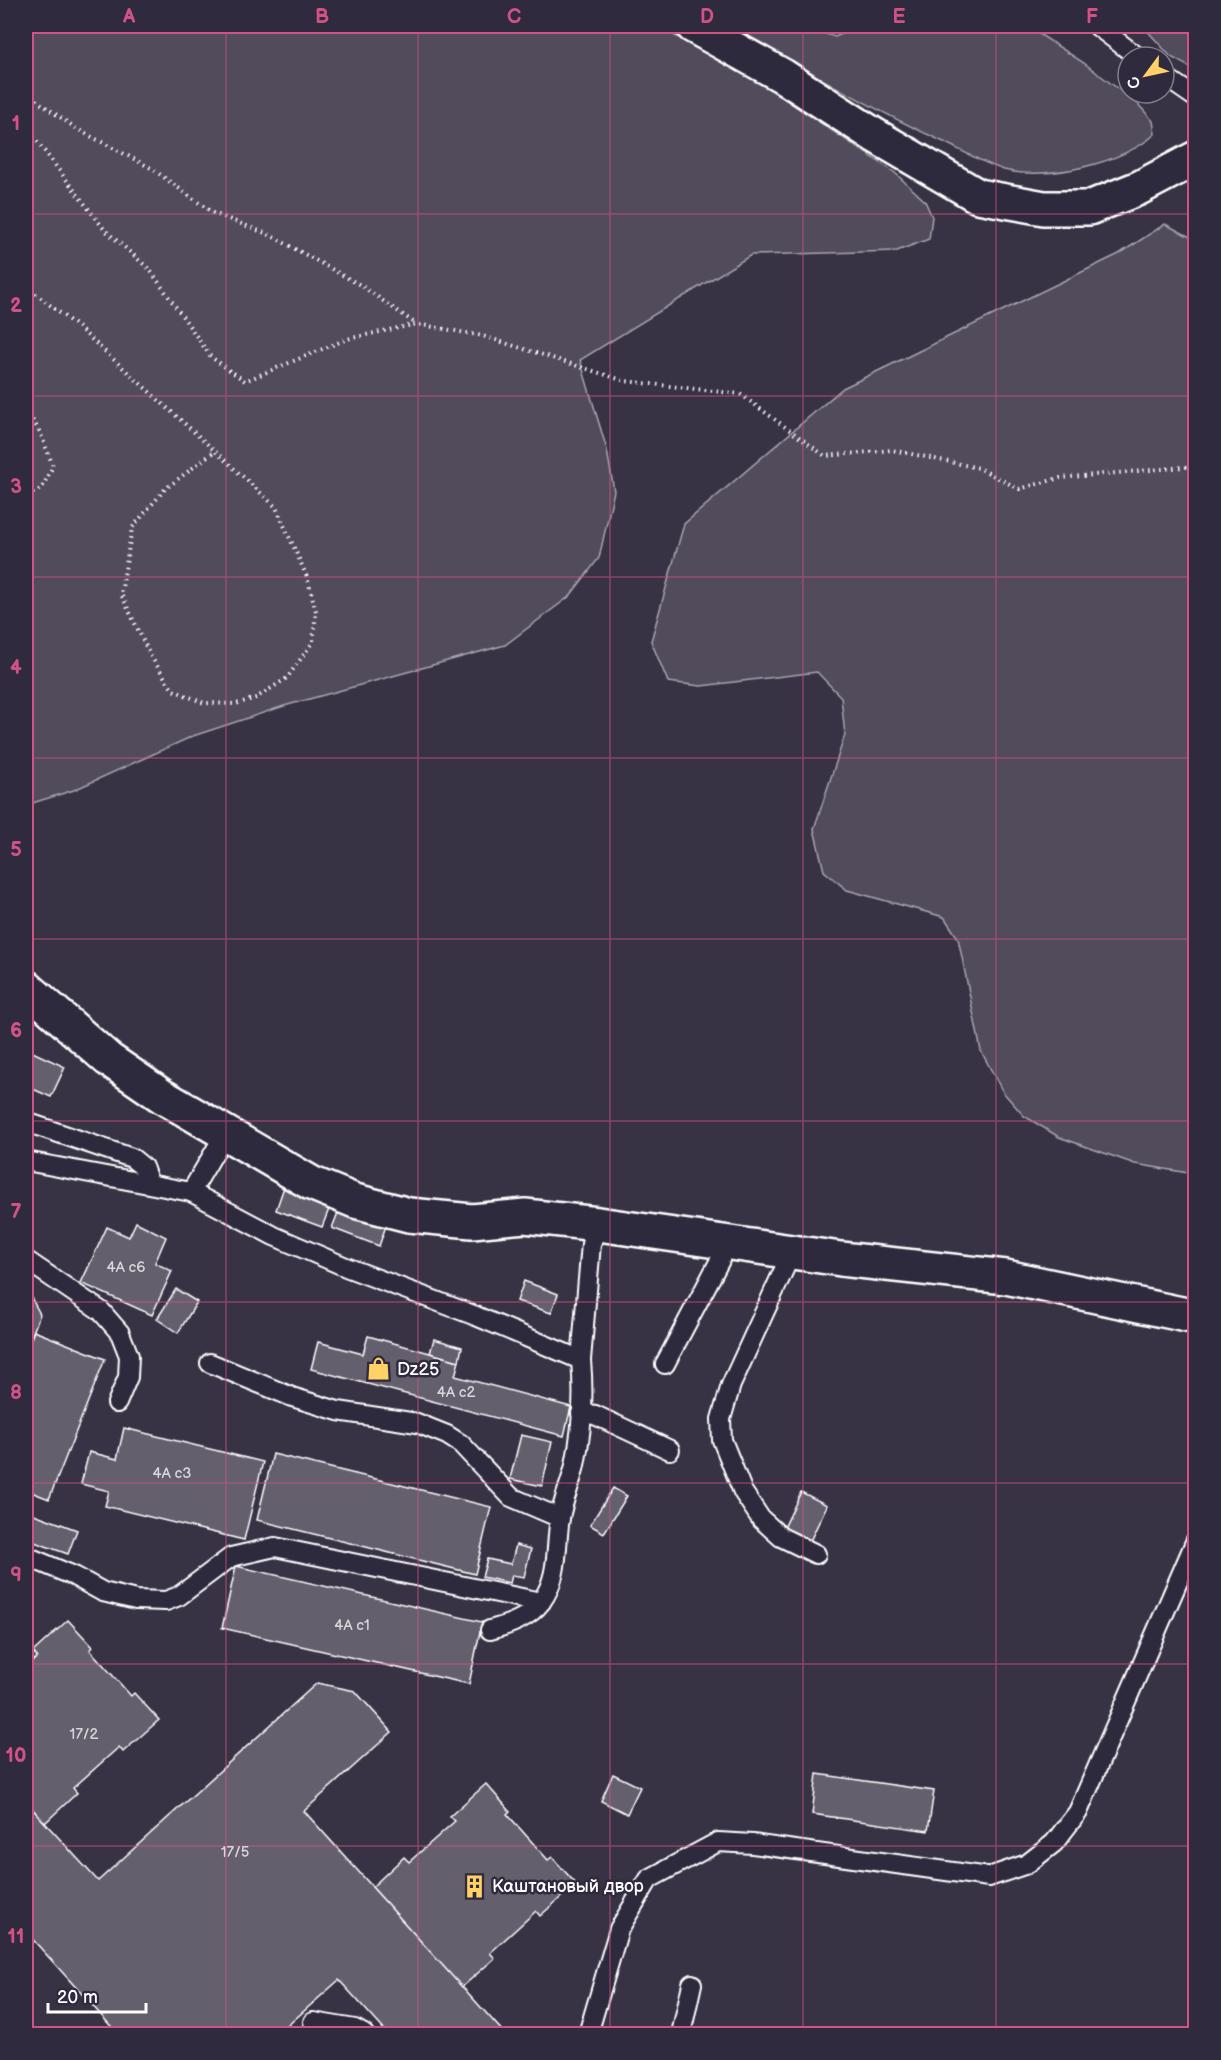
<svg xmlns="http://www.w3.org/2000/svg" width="1221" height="2060" font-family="'Balsamiq Sans',sans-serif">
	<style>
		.green { fill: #514c5c; stroke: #a8a6ae; stroke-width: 1.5 }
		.building { fill: #635f6d; stroke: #fff; stroke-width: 1.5 }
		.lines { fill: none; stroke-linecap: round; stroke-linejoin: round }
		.service-casing { stroke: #fff; stroke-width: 22 }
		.minor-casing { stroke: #fff; stroke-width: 38 }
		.path { stroke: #fff; stroke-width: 4; stroke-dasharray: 1.5 4.5; stroke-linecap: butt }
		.service { stroke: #2f2a3d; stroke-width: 18 }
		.minor { stroke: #2f2a3d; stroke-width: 33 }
		.grid { fill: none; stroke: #d15284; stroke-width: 1.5; stroke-opacity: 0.55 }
		.labels { text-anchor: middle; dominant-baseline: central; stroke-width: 5; stroke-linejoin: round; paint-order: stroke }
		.number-label { font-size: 15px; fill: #d8d7da }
		.poi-label { font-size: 18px; fill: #fff; stroke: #2f2a3d; text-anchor: start }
		.neatline { fill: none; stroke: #d15284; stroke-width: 2 }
		.grid-label { font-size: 20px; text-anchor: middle; font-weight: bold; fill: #d15284 }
	</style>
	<rect width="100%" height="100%" fill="#373345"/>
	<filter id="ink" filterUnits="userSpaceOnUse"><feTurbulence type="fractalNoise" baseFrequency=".0167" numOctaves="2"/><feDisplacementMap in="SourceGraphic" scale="12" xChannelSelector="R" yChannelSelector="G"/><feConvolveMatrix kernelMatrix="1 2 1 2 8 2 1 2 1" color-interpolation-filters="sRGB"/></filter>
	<g filter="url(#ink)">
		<g class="green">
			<polygon points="26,26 656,26 741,70 894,172 925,201 932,217 929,239 897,251 751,255 580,360 607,450 614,491 599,558 570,596 505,645 284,706 193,736 74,790 26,805"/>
			<path d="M730 26H801L835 37 861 26H1027L1084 63 1138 104 1153 121 1155 134C1124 163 1046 181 1004 170 985 164 964 152 946 143 871 109 801 67 730 26Z"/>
			<polygon points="1143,26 1195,26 1195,70 1171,57"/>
			<polygon points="1165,224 1196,240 1195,1174 1135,1164 1059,1137 1024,1116 1003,1092 981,1051 958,938 944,917 847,890 824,871 814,829 845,735 841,697 817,672 701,686 668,682 651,641 684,524 843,388 1119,254"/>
		</g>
		<g class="building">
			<polygon points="26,1049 65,1067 51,1097 26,1086"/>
			<polygon points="284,1187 331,1204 322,1227 276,1210"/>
			<polygon points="341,1205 387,1223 379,1246 332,1228"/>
			<polygon points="136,1222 166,1237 155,1263 172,1271 152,1315 81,1283 107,1227 129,1237"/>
			<polygon points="524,1281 558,1294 551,1313 517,1301"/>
			<polygon points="26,1288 40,1314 26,1351"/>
			<polygon points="176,1289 197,1302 178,1333 157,1319"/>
			<polygon points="34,1331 105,1359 49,1499 26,1490 28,1381 26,1351"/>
			<polygon points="368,1336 459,1361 455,1376 571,1407 564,1436 311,1369 318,1342 363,1354"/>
			<polygon points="434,1339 462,1347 459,1361 430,1353"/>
			<polygon points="124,1428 263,1462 244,1540 105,1506 109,1491 81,1484 89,1452 117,1459"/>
			<polygon points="521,1435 552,1442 542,1486 510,1479"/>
			<polygon points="273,1454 491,1507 475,1574 257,1520"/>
			<polygon points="613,1488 627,1496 604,1533 590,1525"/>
			<polygon points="801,1492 827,1505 810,1541 784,1528"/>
			<polygon points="26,1511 77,1530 68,1554 26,1539"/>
			<polygon points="516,1545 531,1549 524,1577 512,1575 510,1583 482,1577 487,1559 511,1564"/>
			<polygon points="236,1566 482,1622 469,1684 222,1628"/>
			<polygon points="68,1620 93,1647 90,1650 131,1696 134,1693 159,1720 123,1752 119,1747 73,1788 77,1793 45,1823 26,1802 26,1668 37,1657 33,1652"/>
			<polygon points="317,1683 355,1691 392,1732 304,1811 505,2034 388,2034 339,1980 278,2034 118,2034 26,1932 26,1802 98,1881"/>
			<polygon points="613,1774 640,1787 627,1814 601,1801"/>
			<polygon points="817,1774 934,1791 928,1831 812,1814"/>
			<polygon points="486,1784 510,1811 507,1814 548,1860 552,1857 576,1884 540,1916 536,1911 490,1953 495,1958 462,1987 372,1887 404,1857 409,1862 455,1821 450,1816"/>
		</g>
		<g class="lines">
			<defs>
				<g id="service">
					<polyline points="1097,26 1138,57"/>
					<polyline points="1164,76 1196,98"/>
					<polyline points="26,1122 132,1158 143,1167 149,1183"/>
					<path d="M26 1161 191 1192 274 1236 346 1267 476 1316 581 1360C584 1394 582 1432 575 1465 571 1483 563 1500 560 1518 555 1547 560 1576 541 1602 529 1618 509 1625 490 1630"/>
					<polyline points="191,1192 225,1134"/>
					<polyline points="792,1252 731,1385 721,1419 722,1440 743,1492 761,1519 781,1537 816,1554"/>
					<polyline points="26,1260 101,1311 120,1333 129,1356 128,1377 117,1403"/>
					<polyline points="581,1360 591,1244 598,1224"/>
					<polyline points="210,1363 292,1397 338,1411 417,1423 447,1435 461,1444 511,1497 560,1518"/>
					<polyline points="665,1364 720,1260 723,1243"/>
					<polyline points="581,1413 595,1415 670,1450"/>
					<polyline points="26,1556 74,1576 103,1592 136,1600 166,1601 179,1596 231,1557 275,1547 541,1602"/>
					<polyline points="313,2022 355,2029 364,2034"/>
					<polyline points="588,2034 619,1929 649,1879 718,1842 753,1844 989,1877 1027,1864 1054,1843 1078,1812 1196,1540"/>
					<polyline points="681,2034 692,1984"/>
				</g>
				<g id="minor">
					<polyline points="693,26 783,76 874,135 978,196 1044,208 1089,208 1139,188 1196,158"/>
					<polyline points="26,987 108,1059 162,1096 311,1183 355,1201 409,1215 472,1221 525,1216 598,1224 841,1259 1006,1277 1196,1317"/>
				</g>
			</defs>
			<use href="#service" class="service-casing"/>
			<use href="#minor" class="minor-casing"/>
			<g class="path">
				<polyline points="26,93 77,129 151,168 213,213 270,235 362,286 416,324"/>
				<polyline points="26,127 104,229 150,270 211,357 245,381 347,339 417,324 483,336 625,381 740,394 825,456 892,450 979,468 1019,489 1060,478 1196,466"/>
				<polyline points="26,286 80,329 215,451 276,507 307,577 316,611 313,642 287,678 256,698 236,704 204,703 173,690 150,655 121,594 132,528 165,489 215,451"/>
				<polyline points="26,410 40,432 53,466 42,488 26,497"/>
			</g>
			<use href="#service" class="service"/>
			<use href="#minor" class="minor"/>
		</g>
	</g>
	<path class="grid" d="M226 26V2034M418 26V2034M610 26V2034M803 26V2034M996 26V2034M26 214H1196M26 396H1196M26 577H1196M26 758H1196M26 939H1196M26 1121H1196M26 1302H1196M26 1483H1196M26 1664H1196M26 1846H1196"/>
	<defs>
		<symbol id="shop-bare" viewBox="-9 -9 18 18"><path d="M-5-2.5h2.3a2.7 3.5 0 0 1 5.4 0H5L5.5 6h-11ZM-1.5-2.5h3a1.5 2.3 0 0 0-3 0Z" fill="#ffd166" stroke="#2f2a3d" stroke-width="2.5" paint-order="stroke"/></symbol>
		<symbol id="building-bare" viewBox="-9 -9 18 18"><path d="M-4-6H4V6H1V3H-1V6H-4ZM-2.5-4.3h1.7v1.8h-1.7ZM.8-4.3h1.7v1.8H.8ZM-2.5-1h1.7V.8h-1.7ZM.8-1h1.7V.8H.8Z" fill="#ffd166" stroke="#2f2a3d" stroke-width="2.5" paint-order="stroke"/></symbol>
	</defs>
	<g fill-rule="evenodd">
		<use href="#shop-bare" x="362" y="1352" width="33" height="33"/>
		<use href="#building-bare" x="458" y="1870" width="33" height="33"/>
	</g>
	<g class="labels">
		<g class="number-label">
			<text x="126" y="1267">4А с6</text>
			<text x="456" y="1392">4А с2</text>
			<text x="172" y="1473">4А с3</text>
			<text x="352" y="1625">4А с1</text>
			<text x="84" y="1734">17/2</text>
			<text x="235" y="1852">17/5</text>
		</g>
		<g class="poi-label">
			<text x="397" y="1369">Dz25</text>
			<text x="492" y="1886">Каштановый двор</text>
		</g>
	</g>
	<rect width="1221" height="2060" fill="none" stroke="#2f2a3d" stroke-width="66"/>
	<g transform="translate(1146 75) rotate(237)"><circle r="28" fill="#2f2a3d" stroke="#827f8b" stroke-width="1.5"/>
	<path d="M0-4.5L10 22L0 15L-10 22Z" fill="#ffd166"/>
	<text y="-9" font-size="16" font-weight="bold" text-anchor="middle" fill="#ffffff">С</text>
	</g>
	<path d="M48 2003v9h98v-9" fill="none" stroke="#ffffff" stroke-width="3"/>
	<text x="57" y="2003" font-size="18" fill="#ffffff" stroke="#2f2a3d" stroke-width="4.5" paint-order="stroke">20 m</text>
	<rect x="33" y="33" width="1155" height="1994" class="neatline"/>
	<g class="grid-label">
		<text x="129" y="23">A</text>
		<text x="322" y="23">B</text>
		<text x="514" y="23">C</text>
		<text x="707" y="23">D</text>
		<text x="899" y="23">E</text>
		<text x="1092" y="23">F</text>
		<text x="16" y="130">1</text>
		<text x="16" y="312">2</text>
		<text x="16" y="493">3</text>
		<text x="16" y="674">4</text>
		<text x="16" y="856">5</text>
		<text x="16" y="1037">6</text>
		<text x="16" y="1218">7</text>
		<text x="16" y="1399">8</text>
		<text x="16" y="1581">9</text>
		<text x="16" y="1762">10</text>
		<text x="16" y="1943">11</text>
	</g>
</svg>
